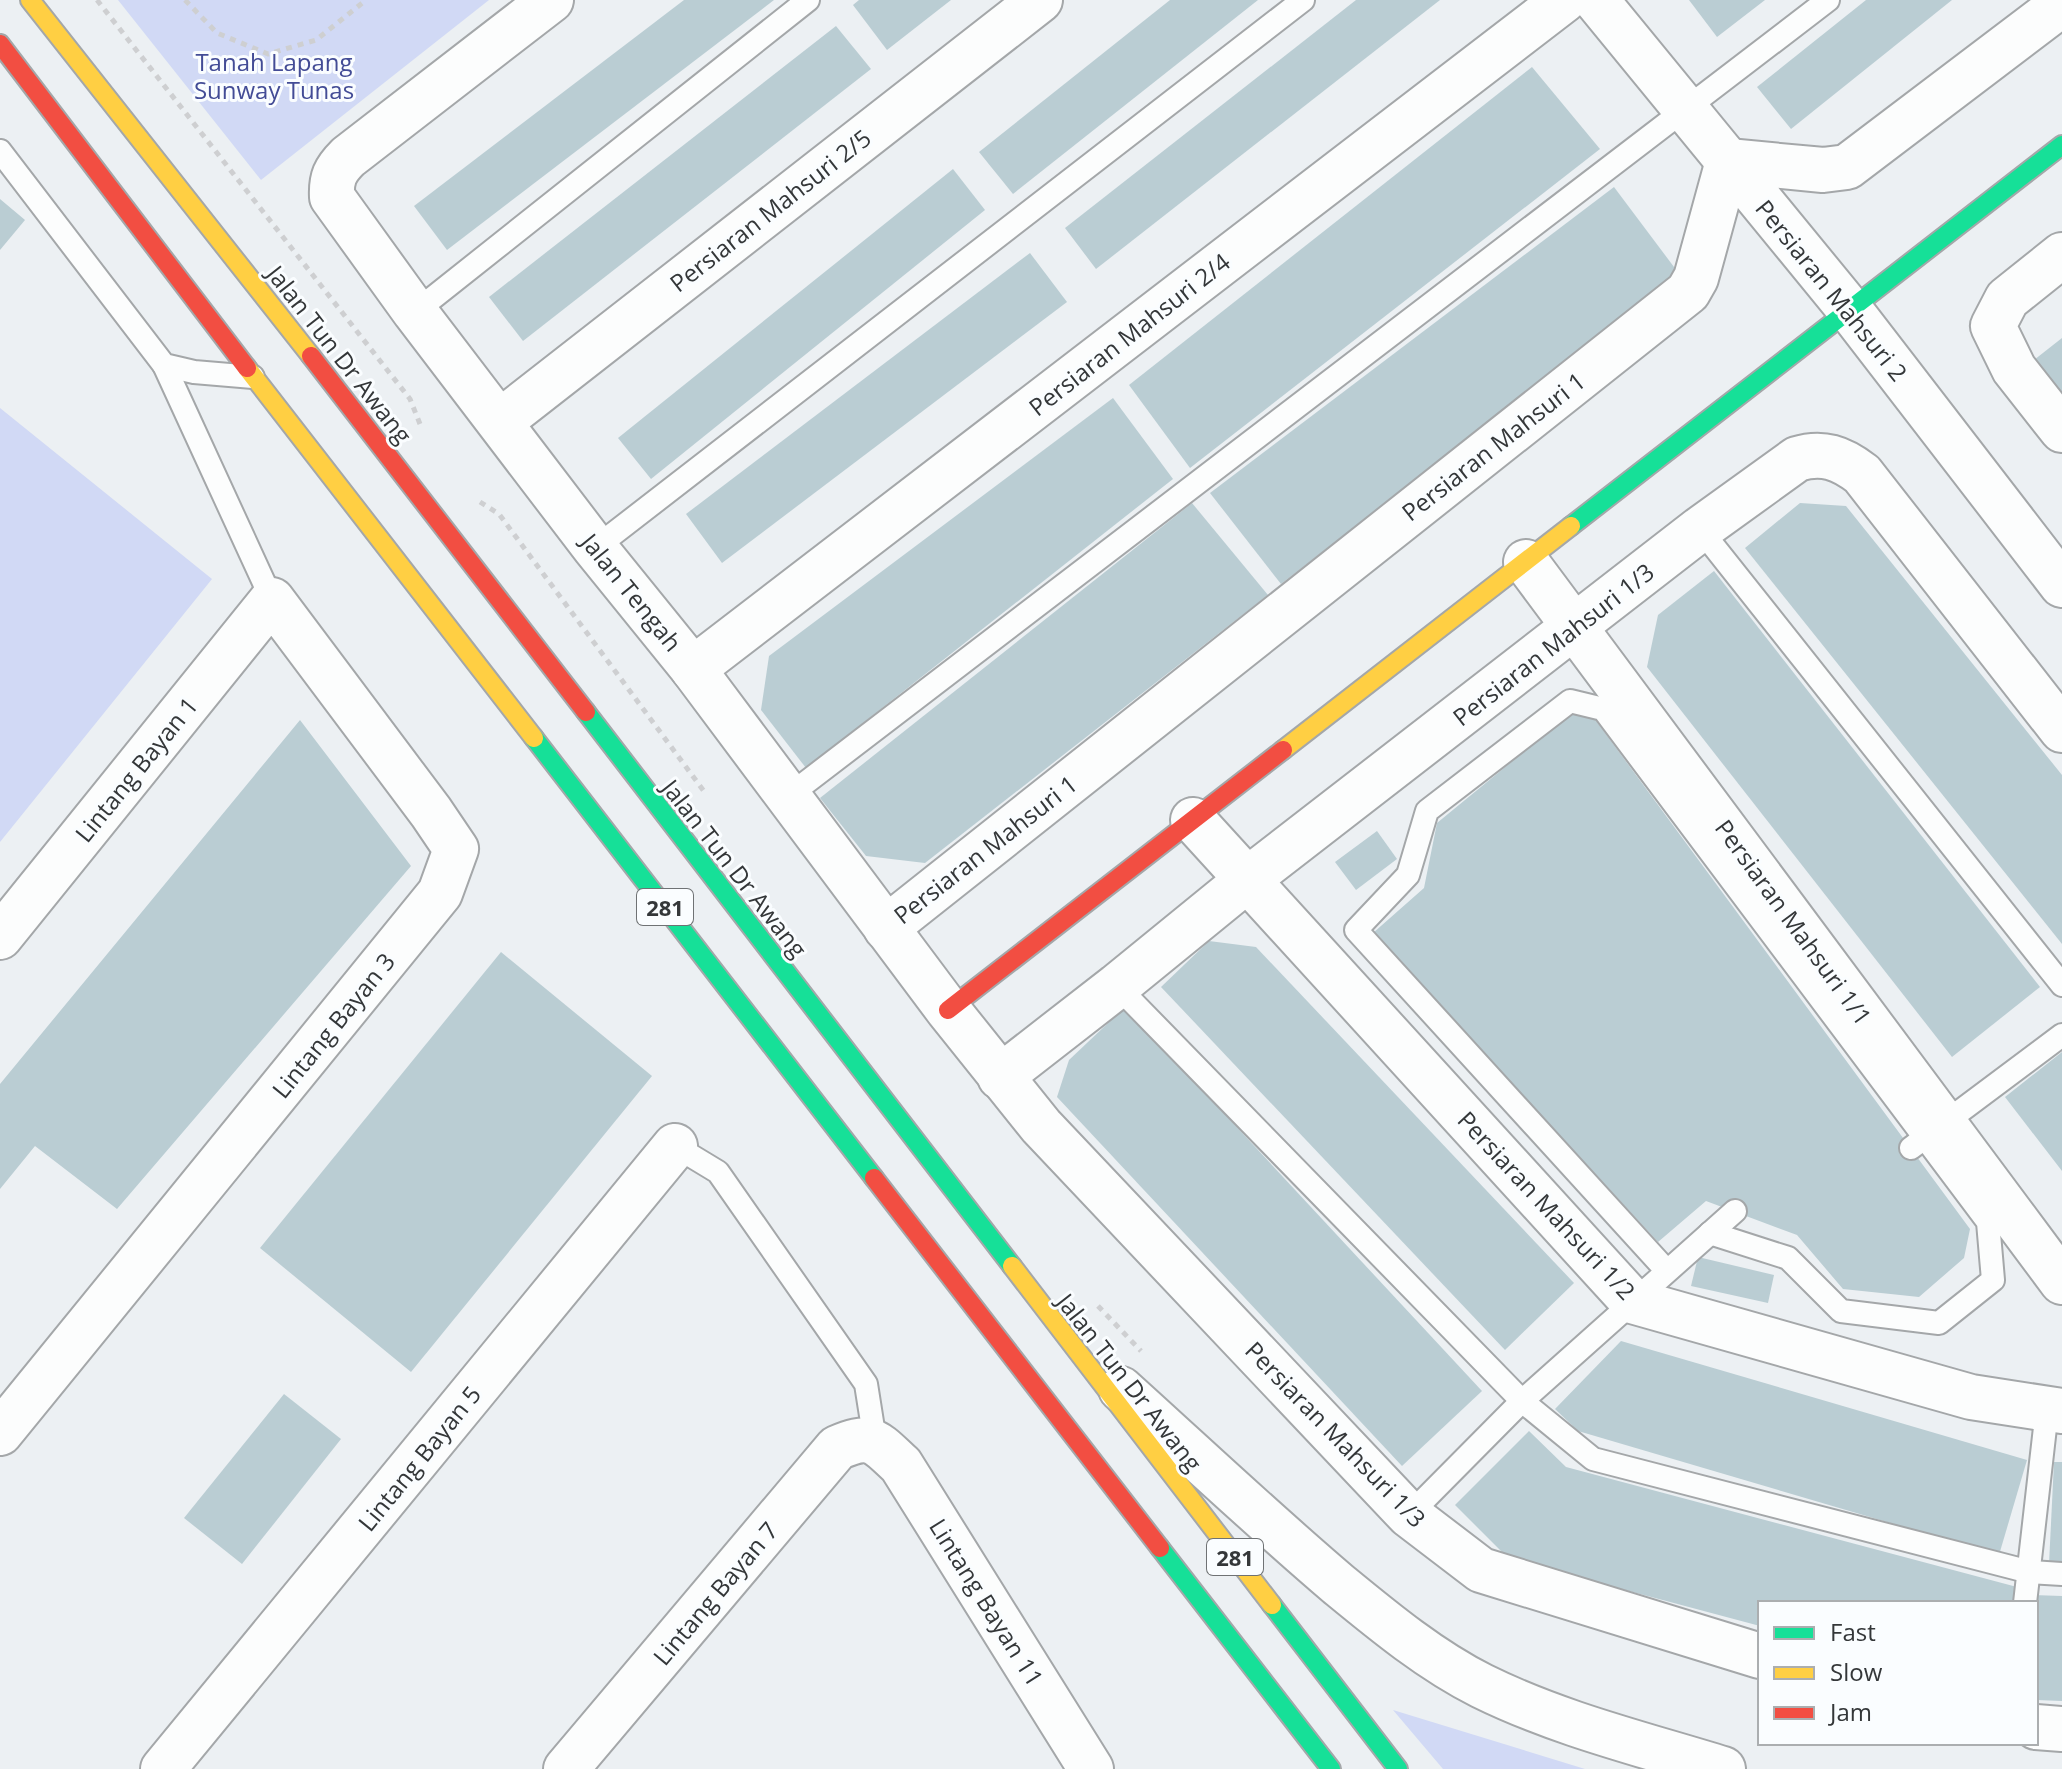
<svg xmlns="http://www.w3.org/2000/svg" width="2062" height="1769" font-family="'Open Sans',sans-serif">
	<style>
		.green { fill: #d1d9f5 }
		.building { fill: #bacdd3 }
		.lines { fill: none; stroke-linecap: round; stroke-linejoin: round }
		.lane-casing { stroke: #a4a7a9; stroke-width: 26 }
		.street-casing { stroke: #a4a7a9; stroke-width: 48 }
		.fast-casing { stroke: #a4a7a9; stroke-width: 22 }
		.slow-casing { stroke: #a4a7a9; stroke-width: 22 }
		.jam-casing { stroke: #a4a7a9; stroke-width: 22 }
		.path { stroke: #cecfd1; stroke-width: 5; stroke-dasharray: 6 6; stroke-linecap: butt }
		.lane { stroke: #fcfdfd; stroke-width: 22 }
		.street { stroke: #fcfdfd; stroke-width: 44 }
		.fast { stroke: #16e098; stroke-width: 18 }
		.slow { stroke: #ffcf43; stroke-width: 18 }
		.jam { stroke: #f24e42; stroke-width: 18 }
		.labels { text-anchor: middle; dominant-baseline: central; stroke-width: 6; stroke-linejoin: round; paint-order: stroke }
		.shield { fill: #fafdff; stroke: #6f7274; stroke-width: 2 }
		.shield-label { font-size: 22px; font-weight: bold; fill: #343739 }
		.park-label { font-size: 24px; fill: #434c96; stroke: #fafdff }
		.street-label { font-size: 24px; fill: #343739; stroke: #fafdff }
	</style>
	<rect width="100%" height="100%" fill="#ecf0f3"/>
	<g class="green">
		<polygon points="118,0 489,0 261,180"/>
		<polygon points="0,408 212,579 0,842"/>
		<polygon points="1393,1710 1585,1769 1443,1769"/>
	</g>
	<g class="building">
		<polygon points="684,0 774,0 447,250 414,206"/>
		<polygon points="859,0 951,0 887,50 853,5"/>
		<polygon points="1170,0 1258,0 1013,194 979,152"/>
		<polygon points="1356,0 1440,0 1096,269 1065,228"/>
		<polygon points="1689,0 1765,0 1717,37"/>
		<polygon points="1866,0 1952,0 1791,129 1757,87"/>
		<polygon points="836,26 871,69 523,341 489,297"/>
		<polygon points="1532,67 1600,149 1190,468 1129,385"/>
		<polygon points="953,169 985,210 651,479 618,438"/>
		<polygon points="1614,187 1680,275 1281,584 1210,493"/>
		<polygon points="0,199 25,220 0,250"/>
		<polygon points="1030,253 1067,302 722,563 686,514"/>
		<polygon points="2062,338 2062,397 2034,360"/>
		<polygon points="1113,398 1173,479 806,768 761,710 769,656"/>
		<polygon points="1192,503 1268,595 925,863 866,856 820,798"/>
		<polygon points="1800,503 1846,506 2062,775 2062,944 1745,548"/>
		<polygon points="1714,571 2040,987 1952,1057 1647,667 1658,615"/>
		<polygon points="1571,713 1594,718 1970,1229 1964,1258 1919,1297 1843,1289 1797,1235 1706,1201 1658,1242 1373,933 1424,888 1437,823"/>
		<polygon points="300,720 411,866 117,1209 35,1146 0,1189 0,1084"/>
		<polygon points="1377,831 1397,859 1356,890 1335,862"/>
		<polygon points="1209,941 1256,947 1574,1283 1505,1350 1161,987"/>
		<polygon points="501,952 652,1076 411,1372 260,1248"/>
		<polygon points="1125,1007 1482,1391 1402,1466 1057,1097 1069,1060"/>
		<polygon points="2062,1052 2062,1171 2005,1097"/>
		<polygon points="1698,1257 1774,1275 1768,1303 1691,1286"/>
		<polygon points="1621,1341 2027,1460 1999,1555 1578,1431 1555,1409"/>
		<polygon points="284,1394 341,1439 242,1564 184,1518"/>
		<polygon points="1529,1431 1566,1467 2017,1587 2012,1603 1760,1603 1760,1626 1509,1559 1455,1505"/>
		<polygon points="2054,1462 2062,1462 2062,1565 2049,1564"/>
		<polygon points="2033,1595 2062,1596 2062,1701 2036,1700 2036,1603"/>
	</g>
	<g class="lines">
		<defs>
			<g id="lane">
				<polyline points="0,151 164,365 194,372 253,377"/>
				<polyline points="415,312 808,0"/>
				<polyline points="164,365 272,600"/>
				<polyline points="1700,529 2062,985"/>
				<polyline points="595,548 1303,0"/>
				<polyline points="787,797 1828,0"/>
				<polyline points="1117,986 1522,1401 1593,1459 2030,1572 2062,1574"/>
				<polyline points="675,1146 718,1172 866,1384 875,1441"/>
				<polyline points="1911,1148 2062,1035"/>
				<polyline points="1666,1270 1356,930 1408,875 1427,811 1570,701 1603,709 1988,1222 1993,1280 1939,1323 1841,1311 1788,1258 1710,1233"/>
				<polyline points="1409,1515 1522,1401 1735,1211"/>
				<polyline points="2025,1603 2047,1410"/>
			</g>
			<g id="street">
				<path d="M551 0 348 157C335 170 331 178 332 197L415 312 595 548 693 669 948 1010 1041 1126 1409 1515 1481 1570 1760 1656"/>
				<polyline points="1596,0 1850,310 2062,585"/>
				<polyline points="1728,161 1823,170 1847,167 2062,4"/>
				<polyline points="2062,255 2007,299 1993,326 2014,369 2062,430"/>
				<polyline points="501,421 1040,0"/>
				<polyline points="1526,562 2062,1282"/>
				<polyline points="693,669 1564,0"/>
				<polyline points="1193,820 1632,1301 1971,1397 2062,1411"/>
				<polyline points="886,928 1688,292 1696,278 1728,161"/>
				<polyline points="0,937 272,600 431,812 456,849 440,893 0,1433"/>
				<path d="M1000 1077 1117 986 1247 880 1700 529 1797 459C1823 451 1841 458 1862 474L2062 730"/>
				<path d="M1121 1389C1193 1454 1264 1521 1338 1584 1383 1621 1430 1660 1482 1686 1559 1724 1642 1744 1723 1769"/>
				<polyline points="2036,1727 2062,1729"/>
				<polyline points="163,1769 675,1146"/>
				<path d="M566 1769 837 1448C872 1433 875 1441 901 1465L1091 1769"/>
			</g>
			<g id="fast">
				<polyline points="1571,526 2062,145"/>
				<polyline points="586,712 1012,1266"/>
				<polyline points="534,738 874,1178"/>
				<polyline points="1160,1548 1331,1769"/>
				<polyline points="1272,1605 1398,1769"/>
			</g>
			<g id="slow">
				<polyline points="30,0 311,356"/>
				<polyline points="247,368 534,738"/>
				<polyline points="1283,750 1571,526"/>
				<polyline points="1012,1266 1272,1605"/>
			</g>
			<g id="jam">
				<polyline points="0,44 247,368"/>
				<polyline points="311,356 586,712"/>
				<polyline points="948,1010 1283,750"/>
				<polyline points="874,1178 1160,1548"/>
			</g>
		</defs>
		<use href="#lane" class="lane-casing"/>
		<use href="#street" class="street-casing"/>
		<use href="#fast" class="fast-casing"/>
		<use href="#slow" class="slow-casing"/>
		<use href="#jam" class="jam-casing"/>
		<g class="path">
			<polyline points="97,0 410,399 420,424"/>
			<polyline points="185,0 217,33 268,54 316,40 366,0"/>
			<polyline points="480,502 499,514 706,794"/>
			<polyline points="1098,1306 1141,1351"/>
		</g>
		<use href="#lane" class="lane"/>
		<use href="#street" class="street"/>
		<use href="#fast" class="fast"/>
		<use href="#slow" class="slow"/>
		<use href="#jam" class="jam"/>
	</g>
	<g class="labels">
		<g class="shield">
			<rect x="637" y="889" width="56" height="36" rx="6"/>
			<rect x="1207" y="1539" width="56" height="36" rx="6"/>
		</g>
		<g class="shield-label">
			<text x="665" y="907">281</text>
			<text x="1235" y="1557">281</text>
		</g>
		<g class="park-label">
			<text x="274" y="61">Tanah Lapang<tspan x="274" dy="28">Sunway Tunas</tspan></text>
		</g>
		<g class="street-label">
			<text transform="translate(770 210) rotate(-38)">Persiaran Mahsuri 2/5</text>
			<text transform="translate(1832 290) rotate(51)">Persiaran Mahsuri 2</text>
			<text transform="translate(1129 334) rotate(-38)">Persiaran Mahsuri 2/4</text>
			<text transform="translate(340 354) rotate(52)">Jalan Tun Dr Awang</text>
			<text transform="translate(1493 446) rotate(-38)">Persiaran Mahsuri 1</text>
			<text transform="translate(632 592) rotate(51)">Jalan Tengah</text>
			<text transform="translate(1553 644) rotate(-38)">Persiaran Mahsuri 1/3</text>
			<text transform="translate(136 769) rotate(-51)">Lintang Bayan 1</text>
			<text transform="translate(985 849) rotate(-38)">Persiaran Mahsuri 1</text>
			<text transform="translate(735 868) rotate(52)">Jalan Tun Dr Awang</text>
			<text transform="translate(1794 922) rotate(54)">Persiaran Mahsuri 1/1</text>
			<text transform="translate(333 1025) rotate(-51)">Lintang Bayan 3</text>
			<text transform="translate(1547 1205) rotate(47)">Persiaran Mahsuri 1/2</text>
			<text transform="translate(1130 1382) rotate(52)">Jalan Tun Dr Awang</text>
			<text transform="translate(1336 1434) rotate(46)">Persiaran Mahsuri 1/3</text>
			<text transform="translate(419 1458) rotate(-51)">Lintang Bayan 5</text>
			<text transform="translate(715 1593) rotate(-50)">Lintang Bayan 7</text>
			<text transform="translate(987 1602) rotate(58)">Lintang Bayan 11</text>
		</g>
	</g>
	<rect x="1758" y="1601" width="280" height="144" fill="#fafdff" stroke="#abaeb0" stroke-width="2"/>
	<rect x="1774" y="1627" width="40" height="12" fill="#16e098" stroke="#abaeb0" stroke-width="2"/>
	<text x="1830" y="1641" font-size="24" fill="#343739">Fast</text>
	<rect x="1774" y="1667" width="40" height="12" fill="#ffcf43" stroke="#abaeb0" stroke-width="2"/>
	<text x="1830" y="1681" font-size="24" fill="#343739">Slow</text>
	<rect x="1774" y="1707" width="40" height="12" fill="#f24e42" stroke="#abaeb0" stroke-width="2"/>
	<text x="1830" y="1721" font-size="24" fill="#343739">Jam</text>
</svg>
